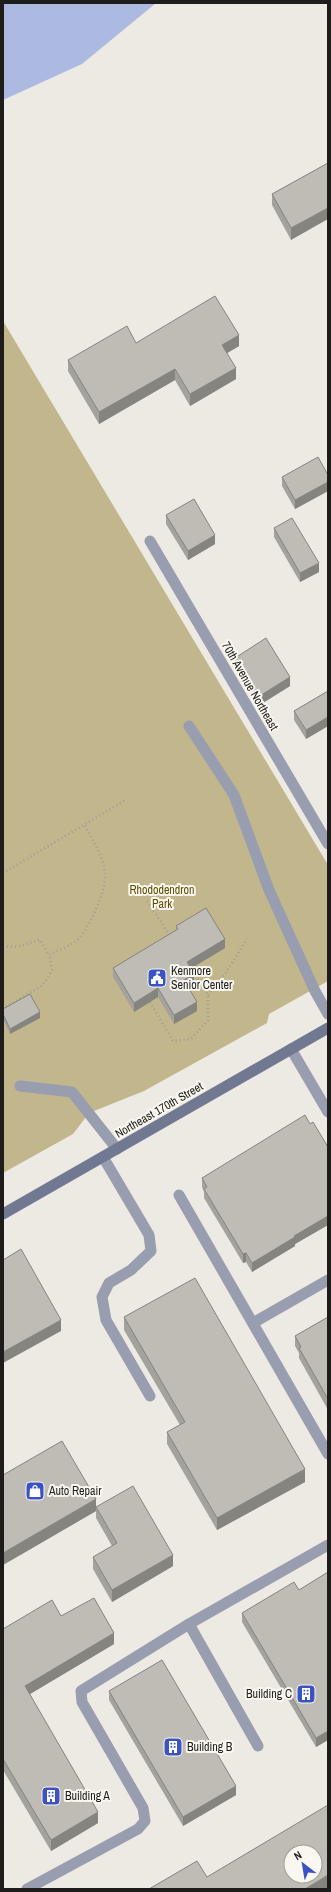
<svg xmlns="http://www.w3.org/2000/svg" width="331" height="1892" font-family="'Archivo Narrow',sans-serif">
	<style>
		.green { fill: #c2b68d }
		.water { fill: #acbae1 }
		.lines { fill: none; stroke-linecap: round; stroke-linejoin: round }
		.path { stroke: #9f9e98; stroke-width: 2.5; stroke-dasharray: 1 3; stroke-linecap: butt }
		.service { stroke: #989eaf; stroke-width: 11 }
		.minor { stroke: #989eaf; stroke-width: 11 }
		.secondary { stroke: #717992; stroke-width: 11 }
		.wall { fill: #a3a29c }
		.shaded-wall { fill: #85847f }
		.building { fill: #bebcb5; stroke: #85847f; fill-rule: evenodd }
		.labels { text-anchor: middle; dominant-baseline: central; stroke-width: 4; stroke-linejoin: round; paint-order: stroke }
		.street-label { font-size: 12px; fill: #1e1d1b; stroke: #f9f7ef }
		.park-label { font-size: 12px; fill: #5f4e00; stroke: #f9f7ef }
		.poi-label { font-size: 12px; fill: #1e1d1b; stroke: #f9f7ef; text-anchor: start }
	</style>
	<rect width="100%" height="100%" fill="#eceae2"/>
	<polygon class="green" points="3,321 328,865 328,981 269,1014 267,1023 144,1091 89,1113 73,1134 3,1173"/>
	<polygon class="water" points="3,3 156,3 82,64 3,100"/>
	<g class="lines">
		<g class="path">
			<polyline points="3,873 124,801"/>
			<polyline points="147,901 171,937"/>
			<polyline points="3,946 16,947 40,940 49,955"/>
			<polyline points="208,995 227,971 247,939"/>
			<polyline points="150,1002 173,1041 191,1039 208,1020 208,995 190,967"/>
			<path d="M3 1009 43 985 52 970 49 955C58 950 72 946 79 938 90 926 107 890 105 873 104 857 92 839 84 824"/>
		</g>
		<g class="service">
			<polyline points="189,726 234,795 269,890 315,991 328,1014"/>
			<polyline points="20,1086 72,1092 117,1149"/>
			<polyline points="103,1157 149,1235 151,1251 131,1270 109,1283 102,1297 106,1320 150,1396"/>
			<polyline points="27,1889 138,1829 145,1821 143,1808 82,1702 81,1691 189,1624 328,1545"/>
		</g>
		<g class="minor">
			<polyline points="150,541 328,844"/>
			<polyline points="291,1049 328,1112"/>
			<polyline points="179,1195 328,1454"/>
			<polyline points="253,1323 328,1280"/>
			<polyline points="189,1624 258,1746"/>
		</g>
		<polyline class="secondary" points="3,1214 328,1028"/>
	</g>
	<g class="wall">
		<polygon points="328,163 291,240 272,205 272,194"/>
		<polygon points="136,343 239,346 227,353 236,379 190,406 175,380 99,424 68,371 68,360"/>
		<polygon points="328,475 328,491 295,509 282,486 282,477"/>
		<polygon points="166,515 215,544 188,560 166,524"/>
		<polygon points="274,528 319,572 300,582 274,537"/>
		<polygon points="235,658 290,686 258,706 235,667"/>
		<polygon points="328,691 328,726 306,739 294,720 294,711"/>
		<polygon points="176,926 225,948 191,968 194,983 188,987 197,1011 174,1024 158,997 134,1012 113,977 113,968 176,930"/>
		<polygon points="3,1009 40,1018 10,1034 3,1019"/>
		<polygon points="310,1124 328,1147 328,1225 295,1244 295,1246 252,1272 246,1262 243,1263 204,1198 204,1192 202,1187 202,1178"/>
		<polygon points="124,1317 305,1482 217,1530 167,1444 167,1432 180,1425 124,1330"/>
		<polygon points="328,1317 328,1410 299,1358 299,1353 295,1346 295,1336"/>
		<polygon points="96,1507 173,1566 112,1602 93,1569 93,1557 112,1546 96,1518 96,1511 3,1565"/>
		<polygon points="328,1572 328,1740 316,1747 242,1622 242,1613 299,1590"/>
		<polygon points="61,1616 114,1644 30,1694 98,1823 51,1851 3,1770 3,1629"/>
		<polygon points="109,1691 236,1795 183,1826 109,1700"/>
	</g>
	<g class="shaded-wall">
		<polygon points="328,208 328,219 291,240 291,228"/>
		<polygon points="239,335 239,346 222,356 222,345"/>
		<polygon points="236,368 236,379 190,406 190,394"/>
		<polygon points="175,369 175,380 99,424 99,412"/>
		<polygon points="328,482 328,491 295,509 295,500"/>
		<polygon points="215,535 215,544 188,560 188,551"/>
		<polygon points="319,563 319,572 300,582 300,573"/>
		<polygon points="290,677 290,686 258,706 258,697"/>
		<polygon points="328,717 328,726 306,739 306,730"/>
		<polygon points="225,939 225,948 187,971 187,962"/>
		<polygon points="194,974 194,983 184,989 184,980"/>
		<polygon points="158,988 158,997 134,1012 134,1003"/>
		<polygon points="197,1002 197,1011 174,1024 174,1015"/>
		<polygon points="40,1012 40,1018 10,1034 10,1029"/>
		<polygon points="328,1216 328,1225 295,1244 295,1246 252,1272 252,1263 294,1236"/>
		<polygon points="246,1253 246,1262 243,1263 243,1254"/>
		<polygon points="61,1320 61,1331 3,1363 3,1352"/>
		<polygon points="305,1469 305,1482 217,1530 217,1518"/>
		<polygon points="96,1499 96,1511 3,1565 3,1553"/>
		<polygon points="173,1555 173,1566 112,1602 112,1590"/>
		<polygon points="114,1633 114,1644 25,1697 25,1686"/>
		<polygon points="328,1731 328,1740 316,1747 316,1738"/>
		<polygon points="236,1786 236,1795 183,1826 183,1817"/>
		<polygon points="98,1812 98,1823 51,1851 51,1840"/>
		<polygon points="328,1875 328,1887 325,1889 305,1889"/>
	</g>
	<g class="building">
		<polygon points="328,163 328,208 291,228 272,194"/>
		<polygon points="215,296 239,335 222,345 236,368 190,394 175,369 99,412 68,360 127,326 136,343"/>
		<polygon points="318,457 328,475 328,482 295,500 282,477"/>
		<polygon points="194,499 215,535 188,551 166,515"/>
		<polygon points="292,518 319,563 300,573 274,528"/>
		<polygon points="266,638 290,677 258,697 235,658"/>
		<polygon points="328,691 328,717 306,730 294,711"/>
		<polygon points="206,908 225,939 187,962 194,974 184,980 197,1002 174,1015 158,988 134,1003 113,968 178,929 176,926"/>
		<polygon points="30,994 40,1012 10,1029 3,1014 3,1009"/>
		<polygon points="305,1115 310,1124 313,1122 328,1147 328,1216 294,1236 295,1237 252,1263 246,1253 243,1254 204,1189 207,1187 202,1178"/>
		<polygon points="21,1249 61,1320 3,1352 3,1260"/>
		<polygon points="195,1278 305,1469 217,1518 167,1432 185,1422 124,1317"/>
		<polygon points="328,1317 328,1399 299,1348 301,1347 295,1336"/>
		<polygon points="62,1441 96,1499 3,1553 3,1475"/>
		<polygon points="133,1486 173,1555 112,1590 93,1557 117,1543 96,1507"/>
		<polygon points="328,1572 328,1731 316,1738 242,1613 294,1582 299,1590"/>
		<polygon points="94,1598 114,1633 25,1686 98,1812 51,1840 3,1759 3,1629 52,1600 61,1616"/>
		<polygon points="162,1660 236,1786 183,1817 109,1691"/>
		<path d="M328 1805V1875L305 1889H149L197 1861 207 1877ZM291 1852H315V1876H291Z"/>
	</g>
	<defs>
		<symbol id="civic-square" viewBox="-11 -11 22 22"><rect x="-9" y="-9" width="18" height="18" rx="4" fill="#3b52c4" stroke="#f9f7ef"/><path d="M-.6-6.5H3V-4.5H.6V-3L4-1V1h2V6H-6V1h2V-1L-.6-3ZM-1.2 2.5V6h2.4V2.5Z" fill="#fff"/></symbol>
		<symbol id="shop-square" viewBox="-11 -11 22 22"><rect x="-9" y="-9" width="18" height="18" rx="4" fill="#3b52c4" stroke="#f9f7ef"/><path d="M-5-2.5h2.3a2.7 3.5 0 0 1 5.4 0H5L5.5 6h-11ZM-1.5-2.5h3a1.5 2.3 0 0 0-3 0Z" fill="#fff"/></symbol>
		<symbol id="building-square" viewBox="-11 -11 22 22"><rect x="-9" y="-9" width="18" height="18" rx="4" fill="#3b52c4" stroke="#f9f7ef"/><path d="M-4-6H4V6H1V3H-1V6H-4ZM-2.5-4.3h1.7v1.8h-1.7ZM.8-4.3h1.7v1.8H.8ZM-2.5-1h1.7V.8h-1.7ZM.8-1h1.7V.8H.8Z" fill="#fff"/></symbol>
	</defs>
	<g fill-rule="evenodd">
		<use href="#civic-square" x="146" y="967" width="22" height="22"/>
		<use href="#shop-square" x="24" y="1480" width="22" height="22"/>
		<use href="#building-square" x="295" y="1683" width="22" height="22"/>
		<use href="#building-square" x="162" y="1736" width="22" height="22"/>
		<use href="#building-square" x="40" y="1785" width="22" height="22"/>
	</g>
	<g class="labels">
		<g class="street-label">
			<text transform="translate(250 686) rotate(60)">70th Avenue Northeast</text>
			<text transform="translate(159 1110) rotate(-30)">Northeast 170th Street</text>
		</g>
		<g class="park-label">
			<text x="162" y="890">Rhododendron<tspan x="162" dy="14">Park</tspan></text>
		</g>
		<g class="poi-label">
			<text x="171" y="971">Kenmore<tspan x="171" dy="14">Senior Center</tspan></text>
			<text x="49" y="1491">Auto Repair</text>
			<text x="292" y="1694" text-anchor="end">Building C</text>
			<text x="187" y="1747">Building B</text>
			<text x="65" y="1796">Building A</text>
		</g>
	</g>
	<rect width="331" height="1892" fill="none" stroke="#1e1d1b" stroke-width="8"/>
	<g transform="translate(303 1864) rotate(329)"><circle r="19" fill="#f9f7ef" stroke="#a1a09a"/>
	<path d="M0-3L7 15L0 10L-7 15Z" fill="#3b52c4"/>
	<text y="-6" font-size="11" font-weight="bold" text-anchor="middle" fill="#1e1d1b">N</text>
	</g>
</svg>
